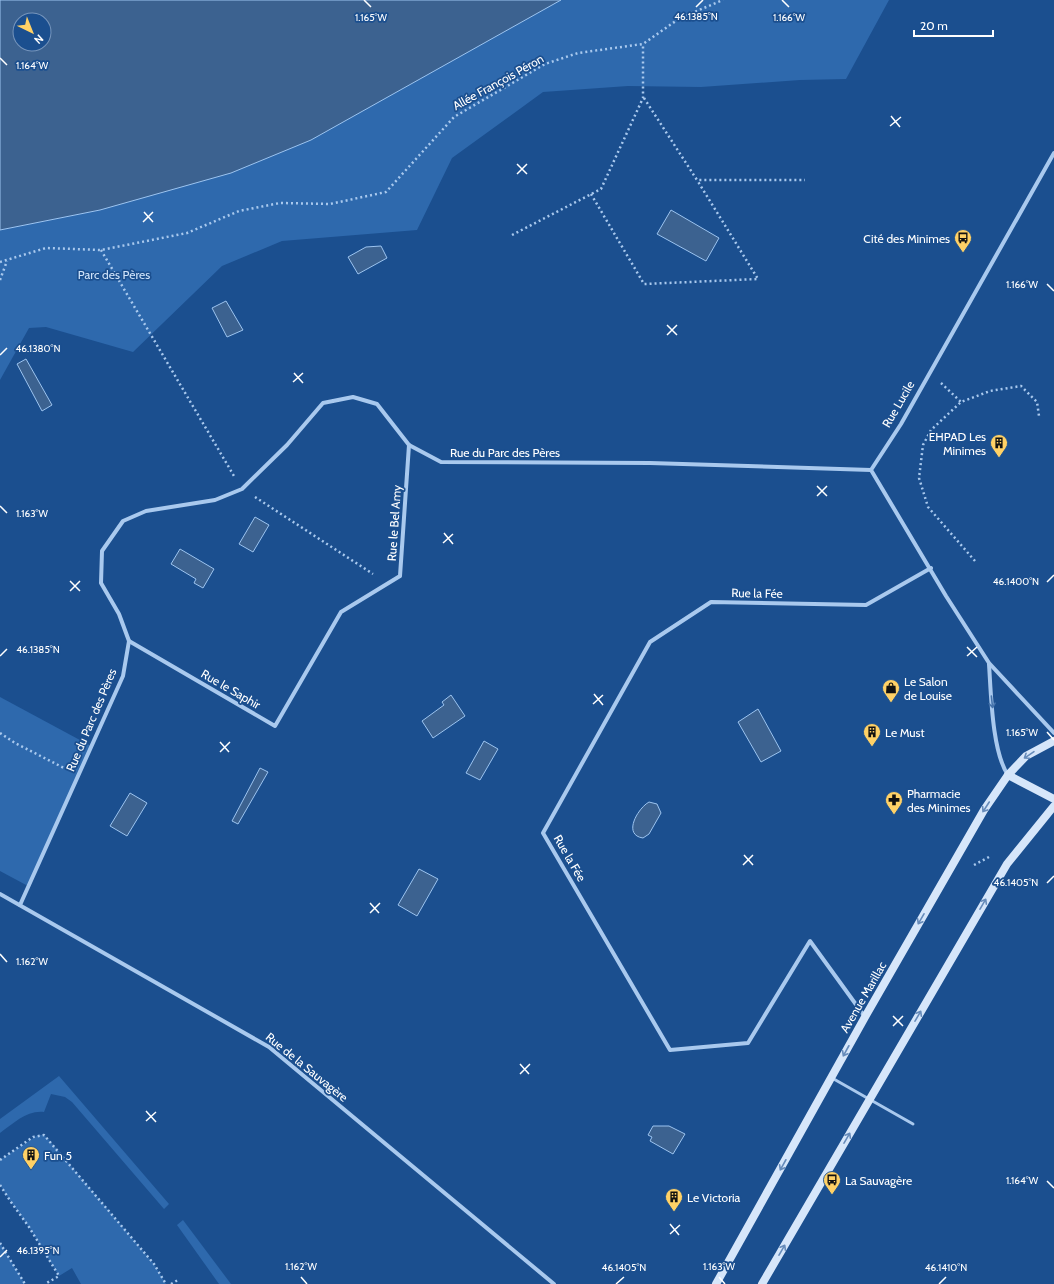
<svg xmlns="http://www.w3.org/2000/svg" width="1054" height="1284" font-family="Cabin,sans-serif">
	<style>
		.green { fill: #2e69ad; fill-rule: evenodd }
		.water { fill: #3c6290; stroke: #9cc4f0; fill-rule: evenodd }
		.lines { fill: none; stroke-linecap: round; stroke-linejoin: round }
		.path { stroke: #a9c9ee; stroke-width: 2.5; stroke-dasharray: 2 3; stroke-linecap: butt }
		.lane { stroke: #a9c9ee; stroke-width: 3 }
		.street { stroke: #a9c9ee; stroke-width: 4 }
		.secondary { stroke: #d6e6fa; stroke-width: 8 }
		.oneway { stroke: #4674ac }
		.oneway2 { stroke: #668bba }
		.ticks { fill: none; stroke: #fff; stroke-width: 1.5 }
		.labels { text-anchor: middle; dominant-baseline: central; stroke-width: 3.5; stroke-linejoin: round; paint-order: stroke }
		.street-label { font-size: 12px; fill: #fff; stroke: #1b4f8f }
		.poi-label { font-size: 12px; fill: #fff; stroke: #1b4f8f; text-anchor: start }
		.park-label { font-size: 12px; fill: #cfe3fa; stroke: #1b4f8f }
		.ticks-label { font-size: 10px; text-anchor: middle; fill: #fff; stroke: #1b4f8f; stroke-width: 3.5; stroke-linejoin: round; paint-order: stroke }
	</style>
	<rect width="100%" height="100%" fill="#1b4f8f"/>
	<g class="green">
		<path d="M0 0H889L846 79 800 80 701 87 628 86 543 92 452 158 417 230 282 241 222 266 133 352 46 327 29 328 0 380ZM20 20H44V44H20Z"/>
		<polygon points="0,697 91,746 28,886 0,871"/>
		<path d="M59 1076 169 1204 164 1209 72 1102 65 1097 51 1094 44 1112C27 1110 14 1123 0 1133V1119Z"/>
		<polygon points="38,1135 44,1135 49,1140 154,1264 166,1284 81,1284 72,1268 59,1276 29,1227 11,1202 0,1185 0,1160"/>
		<polygon points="183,1220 231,1284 219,1284 177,1225"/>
		<polygon points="0,1243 25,1284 0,1284"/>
	</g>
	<g class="water">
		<path d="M0 0H561L311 140 231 173 100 210 0 230ZM20 20H44V44H20Z"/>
		<polygon points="671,210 719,238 706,261 657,234"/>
		<polygon points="381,246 387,258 358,274 348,257 366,247"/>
		<polygon points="226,301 243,330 227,337 212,308"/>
		<polygon points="26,359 52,405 42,411 17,364"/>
		<polygon points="255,517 269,525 253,552 239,544"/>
		<polygon points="180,549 214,569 203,588 194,583 196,579 171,564"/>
		<polygon points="451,695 465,716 433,738 422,721 444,705 442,702"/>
		<polygon points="758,709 781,751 761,762 738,722"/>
		<polygon points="484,741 498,749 480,780 466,773"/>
		<polygon points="260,768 268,772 238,824 232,821"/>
		<polygon points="130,793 147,803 127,836 110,826"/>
		<path d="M649 802 657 804 661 813 649 834 643 838C622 835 638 808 649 802Z"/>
		<polygon points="419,869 438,879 417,916 398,905"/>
		<polygon points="653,1126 669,1126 685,1134 673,1154 650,1141 652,1137 648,1135"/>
	</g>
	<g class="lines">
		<g class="path">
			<polyline points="644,98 697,180 805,180"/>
			<polyline points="591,194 644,284 758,279 697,180"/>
			<polyline points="512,235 601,189 643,98 643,44"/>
			<polyline points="101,250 234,476"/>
			<polyline points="0,262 46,248 101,250 187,233 239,211 280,203 330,204 386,192 454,117 545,64 578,53 643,44 680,18 723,0"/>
			<polyline points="0,280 7,261"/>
			<polyline points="941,383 961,402"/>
			<polyline points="255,497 373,574"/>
			<polyline points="975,561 928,507 919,478 923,445 931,430 961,402 990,391 1021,386 1037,402 1039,416"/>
			<polyline points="0,733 15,743 64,768"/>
			<polyline points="974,865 989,857"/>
			<polyline points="0,1160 33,1137 44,1135 154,1264 166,1284"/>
			<polyline points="0,1185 11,1202 29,1227 59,1276 45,1284"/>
			<polyline points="0,1243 25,1284"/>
			<polyline points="171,1284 178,1280"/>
		</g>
		<polyline class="lane" points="832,1078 913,1124"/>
		<g class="street">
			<polyline points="1054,153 901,424 871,470 946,596 989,663 1054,733"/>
			<polyline points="129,641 275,726 341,612 400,576 409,445"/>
			<path d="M989 664C991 693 992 752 1008 775"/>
			<polyline points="0,894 269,1047 554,1284"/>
			<polyline points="20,905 123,676 129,641 119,614 101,583 102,551 123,521 146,511 215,500 242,489 287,445 323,403 353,397 377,404 409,445 441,462 650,463 871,470"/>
			<polyline points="865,1017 810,941 748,1043 670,1050 543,833 650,642 711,602 866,605 931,568"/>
		</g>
		<g class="secondary">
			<polyline points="1008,775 1054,799"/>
			<polyline points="716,1284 865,1017 984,810 1008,775 1026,756 1054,741"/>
			<polyline points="762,1284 1007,864 1054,806"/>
		</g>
	</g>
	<defs><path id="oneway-shaft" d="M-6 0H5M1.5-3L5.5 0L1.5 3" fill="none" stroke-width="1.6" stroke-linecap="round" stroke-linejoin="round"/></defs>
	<use class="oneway" href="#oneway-shaft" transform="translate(992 702) rotate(84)"/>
	<g class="oneway2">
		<use href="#oneway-shaft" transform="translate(1029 755) rotate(146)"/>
		<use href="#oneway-shaft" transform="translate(986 807) rotate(123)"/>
		<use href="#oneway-shaft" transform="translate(983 904) rotate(-60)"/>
		<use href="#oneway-shaft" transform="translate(921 919) rotate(120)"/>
		<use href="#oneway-shaft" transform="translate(918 1016) rotate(-60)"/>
		<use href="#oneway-shaft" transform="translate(846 1051) rotate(119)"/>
		<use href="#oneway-shaft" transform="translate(847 1138) rotate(-60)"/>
		<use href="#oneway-shaft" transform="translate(783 1165) rotate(119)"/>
		<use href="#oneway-shaft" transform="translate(782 1250) rotate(-60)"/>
	</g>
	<path class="ticks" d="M364 0 371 7M782 0 789 7M696 7 703 0M0 58 7 65M891 116 900 127M890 126 901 117M517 164 527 174M517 174 527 164M144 212 153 222M143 222 153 212M1047 284 1054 291M667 325 677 335M667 335 677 325M0 355 7 348M294 373 303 383M293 382 303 373M817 486 827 496M817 496 827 486M0 506 7 513M444 533 453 544M443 543 453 534M70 581 80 591M1047 582 1054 575M70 591 80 581M967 647 977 657M0 656 7 649M967 656 977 647M594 694 603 705M593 704 603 695M1047 732 1054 740M220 742 229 752M220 752 230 742M744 855 753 865M743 865 753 855M1047 883 1054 876M370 903 379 913M370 913 380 903M0 954 7 962M893 1016 903 1026M893 1026 903 1016M520 1064 529 1074M520 1074 530 1064M146 1111 156 1122M146 1121 156 1112M1047 1181 1054 1188M670 1224 679 1235M670 1234 680 1225M0 1257 7 1250M301 1277 307 1284M719 1277 725 1284M616 1284 624 1277M939 1284 946 1277"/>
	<defs>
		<symbol id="bus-pin" viewBox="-11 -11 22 30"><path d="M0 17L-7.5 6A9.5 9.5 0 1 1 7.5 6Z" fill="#ffd166" stroke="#1b4f8f"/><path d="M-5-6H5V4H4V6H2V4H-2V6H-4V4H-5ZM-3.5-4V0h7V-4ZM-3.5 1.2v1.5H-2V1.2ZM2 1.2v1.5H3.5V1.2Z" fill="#111"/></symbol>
		<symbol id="building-pin" viewBox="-11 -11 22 30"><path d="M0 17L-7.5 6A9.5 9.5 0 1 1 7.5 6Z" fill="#ffd166" stroke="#1b4f8f"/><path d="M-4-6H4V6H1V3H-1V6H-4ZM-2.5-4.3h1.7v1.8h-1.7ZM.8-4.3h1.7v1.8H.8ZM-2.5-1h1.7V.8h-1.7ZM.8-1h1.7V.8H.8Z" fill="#111"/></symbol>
		<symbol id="shop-pin" viewBox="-11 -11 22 30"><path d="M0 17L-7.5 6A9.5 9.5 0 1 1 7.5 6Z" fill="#ffd166" stroke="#1b4f8f"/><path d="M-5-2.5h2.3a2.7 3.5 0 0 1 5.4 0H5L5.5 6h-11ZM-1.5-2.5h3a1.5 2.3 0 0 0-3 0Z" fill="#111"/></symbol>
		<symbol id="pharmacy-pin" viewBox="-11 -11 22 30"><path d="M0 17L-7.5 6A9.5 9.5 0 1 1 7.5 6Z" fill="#ffd166" stroke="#1b4f8f"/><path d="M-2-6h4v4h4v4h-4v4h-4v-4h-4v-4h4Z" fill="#111"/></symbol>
	</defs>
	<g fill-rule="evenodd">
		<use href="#bus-pin" x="953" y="228" width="20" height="27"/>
		<use href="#building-pin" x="989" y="433" width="20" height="27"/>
		<use href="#shop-pin" x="881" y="678" width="20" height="27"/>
		<use href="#building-pin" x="862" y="722" width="20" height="27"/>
		<use href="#pharmacy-pin" x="884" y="790" width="20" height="27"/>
		<use href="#building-pin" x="21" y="1145" width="20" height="27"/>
		<use href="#bus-pin" x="822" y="1170" width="20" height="27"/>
		<use href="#building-pin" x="664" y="1187" width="20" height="27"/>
	</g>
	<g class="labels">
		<g class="street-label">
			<text transform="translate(498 82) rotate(-29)">Allée François Péron</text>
			<text transform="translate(898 404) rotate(-60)">Rue Lucile</text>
			<text x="505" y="452">Rue du Parc des Pères</text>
			<text transform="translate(394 523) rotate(-86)">Rue le Bel Amy</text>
			<text transform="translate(757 593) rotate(1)">Rue la Fée</text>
			<text transform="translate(231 689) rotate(30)">Rue le Saphir</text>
			<text transform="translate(91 720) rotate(-67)">Rue du Parc des Pères</text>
			<text transform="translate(570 858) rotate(60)">Rue la Fée</text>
			<text transform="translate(863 997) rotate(-60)">Avenue Marillac</text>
			<text transform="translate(307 1067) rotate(39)">Rue de la Sauvagère</text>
		</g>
		<g class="poi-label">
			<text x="950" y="238" text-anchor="end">Cité des Minimes</text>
			<text x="986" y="436" text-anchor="end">EHPAD Les<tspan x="986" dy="14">Minimes</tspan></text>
			<text x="904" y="681">Le Salon<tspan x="904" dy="14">de Louise</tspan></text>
			<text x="885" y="732">Le Must</text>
			<text x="907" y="793">Pharmacie<tspan x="907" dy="14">des Minimes</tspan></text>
			<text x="44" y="1155">Fun 5</text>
			<text x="845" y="1180">La Sauvagère</text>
			<text x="687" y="1197">Le Victoria</text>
		</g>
		<g class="park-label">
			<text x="114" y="274">Parc des Pères</text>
		</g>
	</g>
	<g class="ticks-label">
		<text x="696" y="20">46.1385°N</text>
		<text x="371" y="21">1.165°W</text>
		<text x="789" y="21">1.166°W</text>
		<text x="32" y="69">1.164°W</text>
		<text x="1022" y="288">1.166°W</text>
		<text x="38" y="352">46.1380°N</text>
		<text x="32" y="517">1.163°W</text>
		<text x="1016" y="585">46.1400°N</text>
		<text x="38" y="653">46.1385°N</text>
		<text x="1022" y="736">1.165°W</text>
		<text x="1016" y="886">46.1405°N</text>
		<text x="32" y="965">1.162°W</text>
		<text x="1022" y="1184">1.164°W</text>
		<text x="38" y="1254">46.1395°N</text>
		<text x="301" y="1270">1.162°W</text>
		<text x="719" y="1270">1.163°W</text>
		<text x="624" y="1271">46.1405°N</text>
		<text x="946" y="1271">46.1410°N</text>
	</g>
	<g transform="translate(32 32) rotate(137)"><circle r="19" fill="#1b4f8f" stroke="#7695bc"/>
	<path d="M0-3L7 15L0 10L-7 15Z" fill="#ffd166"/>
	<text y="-6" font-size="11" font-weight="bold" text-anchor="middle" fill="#ffffff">N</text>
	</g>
	<path d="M914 30v6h79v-6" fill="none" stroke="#ffffff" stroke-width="2"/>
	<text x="920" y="30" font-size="12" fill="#ffffff" stroke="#1b4f8f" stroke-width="3" paint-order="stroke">20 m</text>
</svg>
